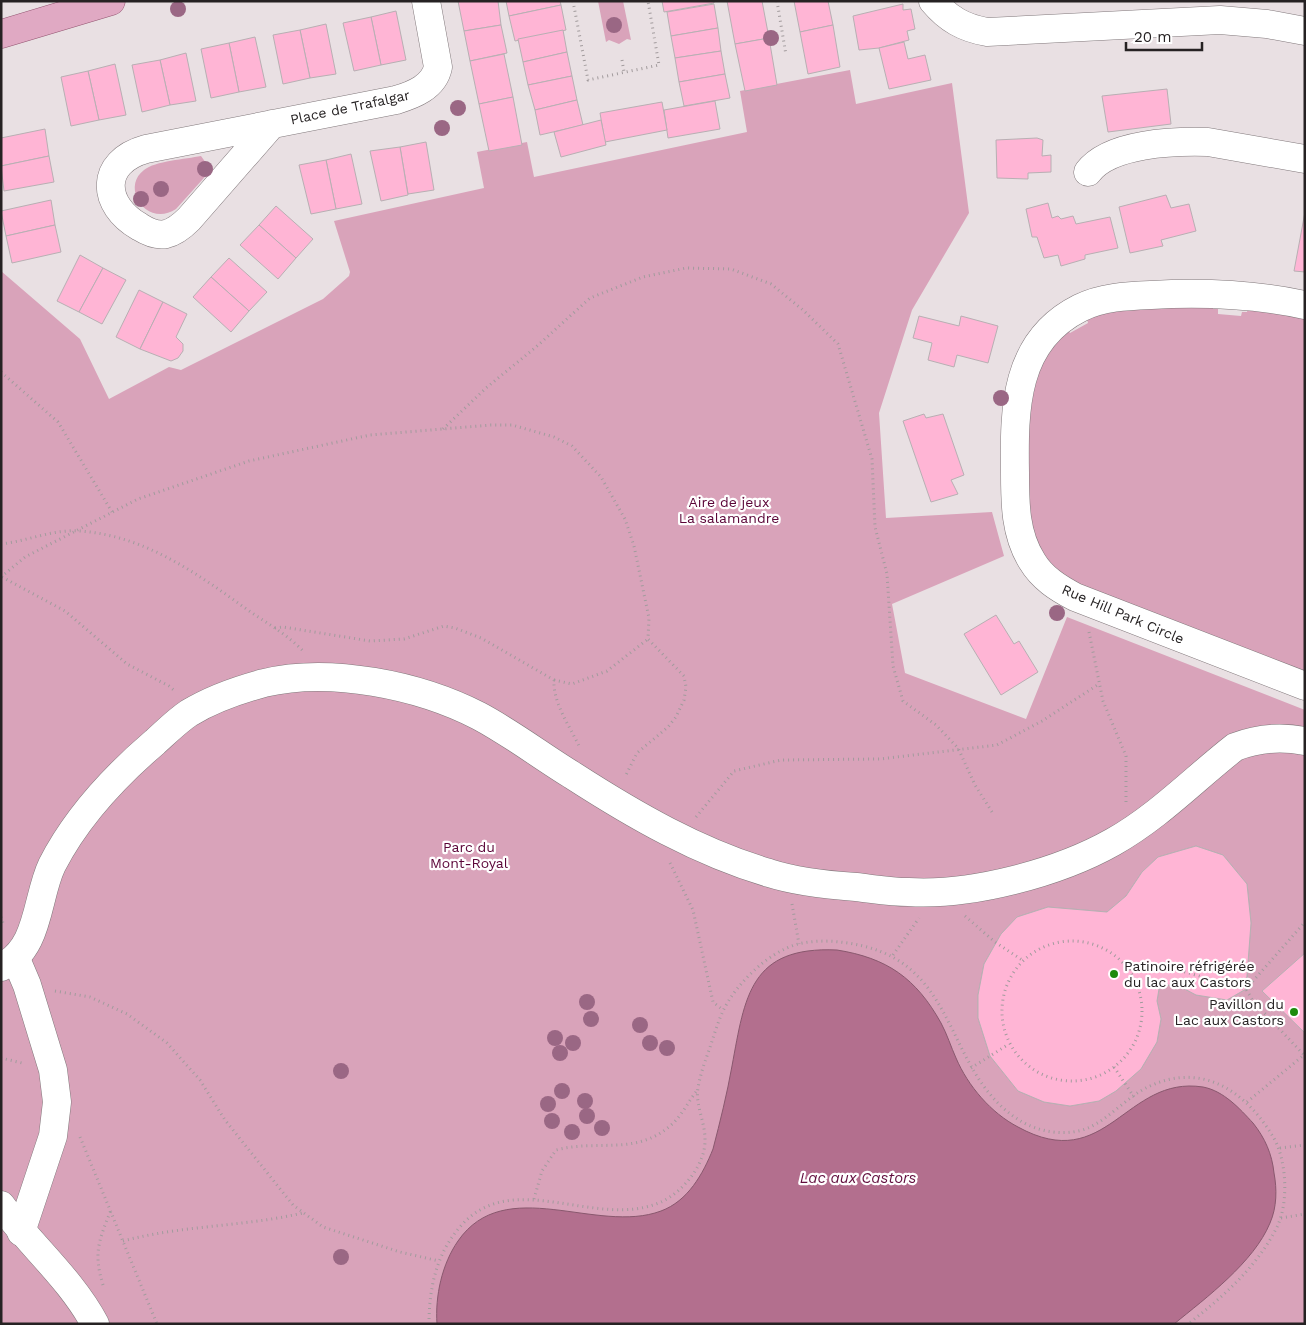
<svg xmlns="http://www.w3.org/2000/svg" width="1306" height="1325" font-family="'Work Sans',sans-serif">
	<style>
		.green { fill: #d9a3ba }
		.water { fill: #b36f8e; stroke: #89586e }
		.building { fill: #ffb5d5; stroke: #b8afb3; fill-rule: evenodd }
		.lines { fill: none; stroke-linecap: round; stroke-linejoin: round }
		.minor-casing { stroke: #81787b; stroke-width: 29 }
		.major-casing { stroke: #925571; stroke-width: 29 }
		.path { stroke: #a29b9d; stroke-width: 3; stroke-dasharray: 1 4; stroke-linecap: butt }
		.minor { stroke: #fff; stroke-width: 28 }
		.major { stroke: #e0a9c3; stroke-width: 28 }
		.tree { fill: #9a6784 }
		.poi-dot { fill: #1d8b0b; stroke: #fff; stroke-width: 2 }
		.labels { text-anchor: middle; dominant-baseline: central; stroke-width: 4.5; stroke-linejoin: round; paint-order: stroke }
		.street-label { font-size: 14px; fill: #262223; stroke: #fff }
		.park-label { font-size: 14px; fill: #5a0437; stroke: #fff }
		.poi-label { font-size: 14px; fill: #262223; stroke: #fff; text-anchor: start }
		.water-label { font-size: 15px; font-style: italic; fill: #620e3e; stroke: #fff }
	</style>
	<rect width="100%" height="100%" fill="#e9e0e3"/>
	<g class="green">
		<polygon points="598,1 623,1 631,40 627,39 619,44 609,40 606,42"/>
		<polygon points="850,70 856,104 952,83 969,213 912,310 879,413 886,518 992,512 1004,556 892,604 905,673 1026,719 1067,617 1305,710 1305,1324 1,1324 1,271 80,339 109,399 169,367 181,370 323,299 349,276 350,272 334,221 484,188 477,152 527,142 534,177 747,132 740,91"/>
		<path d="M201 156 211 170 176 209C147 228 120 188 144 170 155 161 186 159 201 156Z"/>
		<path d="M1213 304V309H1218V314L1241 316 1242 312H1247L1248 306 1305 317V674L1068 580C1057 570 1044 561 1038 546 1025 516 1021 415 1033 384 1041 363 1053 347 1067 329L1070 333 1088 323 1087 318 1106 311Z"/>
	</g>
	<path class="water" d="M837 950C887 958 916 978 941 1023 947 1034 951 1047 956 1058 968 1086 991 1113 1018 1127 1107 1176 1125 1075 1203 1087 1224 1091 1240 1109 1253 1123 1265 1138 1272 1154 1274 1173 1277 1189 1277 1207 1270 1223 1254 1262 1206 1298 1174 1324H437C435 1296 442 1264 458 1241 505 1173 597 1235 661 1211 688 1201 703 1174 713 1149 720 1122 727 1094 732 1066 745 996 750 946 837 950Z"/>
	<g class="building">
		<polygon points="458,1 498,1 501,25 464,31"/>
		<polygon points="506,1 560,1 561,5 509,16"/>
		<polygon points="662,1 714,1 714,3 664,12"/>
		<polygon points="727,1 762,1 769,38 735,44"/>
		<polygon points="794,1 828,1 833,25 800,32"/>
		<polygon points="714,4 718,28 671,36 667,12"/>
		<polygon points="903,4 903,10 911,9 915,29 907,31 909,40 879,48 859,50 853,16"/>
		<polygon points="561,5 566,30 515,41 509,16"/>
		<polygon points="396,11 406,60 381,65 371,17"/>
		<polygon points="371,17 381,65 354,71 343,23"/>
		<polygon points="326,24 336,74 310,78 300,30"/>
		<polygon points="501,25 507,53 470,61 464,31"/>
		<polygon points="833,25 840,67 808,74 800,32"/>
		<polygon points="718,28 721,51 675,58 671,36"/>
		<polygon points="300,30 310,78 283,84 273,35"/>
		<polygon points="563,30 567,52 523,62 518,39"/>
		<polygon points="255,37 266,87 239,92 229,43"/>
		<polygon points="769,38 777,85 745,91 735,44"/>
		<polygon points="904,42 908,59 925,55 931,80 889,89 879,48"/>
		<polygon points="229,43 239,92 211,98 201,49"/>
		<polygon points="721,51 725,74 679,82 675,58"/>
		<polygon points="567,52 572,76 528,85 523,62"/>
		<polygon points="186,53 196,101 170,105 160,60"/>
		<polygon points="504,54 513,97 479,104 470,61"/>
		<polygon points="160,60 170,105 142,112 132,65"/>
		<polygon points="115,64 126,115 99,120 88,71"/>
		<polygon points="88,71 99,120 71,126 61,77"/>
		<polygon points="725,74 730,98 684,106 679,82"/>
		<polygon points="572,76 577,100 535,110 528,85"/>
		<polygon points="1167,89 1171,124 1108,132 1102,96"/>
		<polygon points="513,97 522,145 489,151 479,104"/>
		<polygon points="577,100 583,125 540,135 535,110"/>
		<polygon points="715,101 720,129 668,138 664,110"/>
		<polygon points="662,102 667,130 605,142 600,113"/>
		<polygon points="601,120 606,145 561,157 554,132"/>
		<polygon points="45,129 49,156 1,166 1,138"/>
		<polygon points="1037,138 1043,140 1042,156 1051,155 1051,172 1028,173 1028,179 997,178 996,140"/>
		<polygon points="426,142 434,190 408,194 400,147"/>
		<polygon points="400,147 408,195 381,201 370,151"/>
		<polygon points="351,154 362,204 336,209 326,160"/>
		<polygon points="49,156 54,182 4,191 1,166"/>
		<polygon points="326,160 336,209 311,214 299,165"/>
		<polygon points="1166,195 1171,208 1189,204 1196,231 1161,240 1163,246 1130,253 1119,207"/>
		<polygon points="51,200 55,225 6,236 1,211"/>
		<polygon points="1048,203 1052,218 1058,216 1061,219 1073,216 1076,224 1110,217 1118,248 1085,255 1085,259 1061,266 1058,255 1044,258 1037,237 1032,237 1026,209"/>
		<polygon points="276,206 313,239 296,258 259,225"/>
		<polygon points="1305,212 1305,272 1294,271"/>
		<polygon points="55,225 61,252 12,263 6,236"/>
		<polygon points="259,225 296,258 278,279 240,245"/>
		<polygon points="80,255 103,268 79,312 57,301"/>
		<polygon points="229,258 267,292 249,311 211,277"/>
		<polygon points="103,268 126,280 102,324 79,312"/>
		<polygon points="211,277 249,311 231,332 193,297"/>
		<polygon points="139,290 163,302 140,349 116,337"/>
		<polygon points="163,302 187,314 176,337 183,344 183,351 178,358 171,361 140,349"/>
		<polygon points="919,316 959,326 961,316 998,326 988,363 957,355 954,367 928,360 932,343 913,338"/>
		<polygon points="924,414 926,418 943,414 964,475 951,480 958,494 931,502 903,421"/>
		<polygon points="996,615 1014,644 1019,641 1038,672 1001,695 964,634"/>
		<path d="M1196 846 1223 855 1247 884 1251 923 1246 989 1227 1000 1196 995 1181 987 1168 985 1159 989 1157 1001 1161 1019 1157 1042 1141 1069 1116 1091 1099 1101 1070 1106 1044 1102 1018 1091 990 1056 978 1018V995L984 964 1001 934 1017 917 1048 907 1107 912 1126 896 1142 872 1158 857ZM1072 966 1087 969 1100 976 1110 987 1115 1001V1016L1110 1031 1102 1042 1090 1049 1077 1053 1063 1052 1050 1047 1039 1039 1032 1027 1028 1014 1029 1000 1034 987 1044 976 1057 969Z"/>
		<polygon points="1196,846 1223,855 1247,884 1251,923 1246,989 1227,1000 1196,995 1181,987 1168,985 1159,989 1157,1001 1161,1019 1157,1042 1141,1069 1116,1091 1099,1101 1070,1106 1044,1102 1018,1091 990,1056 978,1018 978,995 984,964 1001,934 1017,917 1048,907 1107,912 1126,896 1142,872 1158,857"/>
		<polygon points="1305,953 1305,1033 1262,991"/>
	</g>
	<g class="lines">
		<defs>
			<g id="minor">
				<path d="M933 1C948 19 964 28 987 32L1220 20 1267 24 1305 31"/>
				<path d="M272 124 189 219C183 225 174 232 166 234 157 236 148 232 140 227 101 205 99 162 146 149L396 100C413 95 434 87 438 67L426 1"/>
				<path d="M1088 172C1110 143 1174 141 1208 142L1305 159"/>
				<path d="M1305 305C1253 294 1203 292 1151 295 1127 296 1102 297 1080 308 1014 341 1014 409 1015 473 1015 503 1015 534 1032 561 1042 578 1058 588 1075 597L1305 686"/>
				<polyline points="16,959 27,985 53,1070 57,1102 53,1136 21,1232"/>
				<path d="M1 967C40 949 36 898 52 865 77 816 114 777 155 742 166 732 177 721 189 713 212 699 238 690 264 683 330 667 419 685 479 716 511 733 541 756 572 775 634 815 698 852 769 873 797 882 827 885 856 887 874 889 891 892 908 892 971 896 1058 873 1113 842 1159 816 1194 779 1235 747 1258 738 1280 736 1305 741"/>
				<path d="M1 1205C31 1246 71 1279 95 1324"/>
			</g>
			<polyline id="major" points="1,34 111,1"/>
		</defs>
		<use href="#minor" class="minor-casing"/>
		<use href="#major" class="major-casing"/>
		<g class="path">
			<polyline points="573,1 588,80 659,65 648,1"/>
			<polyline points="777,1 786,55"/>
			<polyline points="622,60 624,72"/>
			<polyline points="1,372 58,422 112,512"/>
			<polyline points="443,429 486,388 536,347 590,298 643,277 686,268 731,269 771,284 803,310 838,344 872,459 875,527 887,574 893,666 903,701 936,725 958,748 975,785 992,812"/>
			<path d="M1 544C28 541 53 529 80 531 147 536 199 575 252 613 270 625 289 636 304 652"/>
			<polyline points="1,577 25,557 138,499 249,461 370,435 491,425 512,425 554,437 572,446 601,477 625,519 634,546 649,618 648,639 684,676 686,687 684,700 676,717 668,727 637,753 625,777"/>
			<polyline points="2,577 65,611 127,664 169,686 175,691"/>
			<path d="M275 628 283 627 370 641 404 639 444 626 455 628 481 638 554 680C553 704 570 726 580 748"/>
			<polyline points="1089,632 1103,701 1126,756 1126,802"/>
			<polyline points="554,680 572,684 607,671 648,639"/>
			<polyline points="696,817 734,771 781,760 880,759 997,745 1042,721 1099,684"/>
			<polyline points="670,863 693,910 713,1002 723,1010"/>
			<polyline points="792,904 799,944"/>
			<polyline points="965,916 995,942 1022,960"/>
			<polyline points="1,917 4,926"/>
			<circle cx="1072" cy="1011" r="70"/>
			<polyline points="893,955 919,918"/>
			<polyline points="1130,969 1167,967 1246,989 1253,1001 1305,1056"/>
			<polyline points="1246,989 1305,922"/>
			<polyline points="55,991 90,997 127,1014 167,1043 200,1080 225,1120 293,1205 323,1227 400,1252 439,1261"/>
			<polyline points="1,1058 22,1063"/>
			<polyline points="1114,1067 1134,1097"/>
			<polyline points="971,1068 1009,1044"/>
			<polyline points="1247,1102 1304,1055"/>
			<polyline points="80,1137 157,1324"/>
			<polyline points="1280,1148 1305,1145"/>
			<path d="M534 1199 542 1171 556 1150C597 1139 635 1156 670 1126 681 1117 688 1102 696 1092"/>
			<polyline points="1281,1218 1305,1214"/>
			<path d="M123 1241C183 1225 242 1227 303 1213"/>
			<path d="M103 1285C93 1253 99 1240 111 1210"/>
			<path d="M429 1324C429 1289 436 1255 459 1228 511 1165 596 1231 661 1202 683 1192 706 1164 705 1139 705 1122 695 1104 698 1088 700 1076 704 1064 708 1053 713 1039 717 1024 723 1011 736 984 768 952 798 944 819 939 842 941 863 946 960 969 945 1073 1019 1120 1039 1133 1069 1137 1090 1127 1110 1118 1129 1095 1150 1086 1202 1062 1245 1091 1272 1135 1287 1158 1289 1203 1277 1227 1257 1267 1223 1297 1188 1324"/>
		</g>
		<use href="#minor" class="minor"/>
		<use href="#major" class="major"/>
	</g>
	<g class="tree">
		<circle cx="178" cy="9" r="8"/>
		<circle cx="614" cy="25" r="8"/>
		<circle cx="771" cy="38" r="8"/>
		<circle cx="458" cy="108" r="8"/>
		<circle cx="442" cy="128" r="8"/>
		<circle cx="205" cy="169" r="8"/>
		<circle cx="161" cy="189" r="8"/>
		<circle cx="141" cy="199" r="8"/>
		<circle cx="1001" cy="398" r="8"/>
		<circle cx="1057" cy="613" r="8"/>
		<circle cx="587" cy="1002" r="8"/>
		<circle cx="591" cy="1019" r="8"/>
		<circle cx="640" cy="1025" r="8"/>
		<circle cx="555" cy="1038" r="8"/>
		<circle cx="573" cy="1043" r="8"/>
		<circle cx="650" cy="1043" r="8"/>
		<circle cx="667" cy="1048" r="8"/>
		<circle cx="560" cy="1053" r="8"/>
		<circle cx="341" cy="1071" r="8"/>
		<circle cx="562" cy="1091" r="8"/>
		<circle cx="585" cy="1101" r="8"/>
		<circle cx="548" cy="1104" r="8"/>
		<circle cx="587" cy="1116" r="8"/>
		<circle cx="552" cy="1121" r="8"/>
		<circle cx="602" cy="1128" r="8"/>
		<circle cx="572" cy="1132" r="8"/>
		<circle cx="341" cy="1257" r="8"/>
	</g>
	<g class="poi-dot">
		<circle cx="1114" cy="974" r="5"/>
		<circle cx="1294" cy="1012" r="5"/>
	</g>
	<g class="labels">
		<g class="street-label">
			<text transform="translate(350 107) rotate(-12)">Place de Trafalgar</text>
			<text transform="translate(1123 614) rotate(23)">Rue Hill Park Circle</text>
		</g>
		<g class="park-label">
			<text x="729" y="502">Aire de jeux<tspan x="729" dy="16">La salamandre</tspan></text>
			<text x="469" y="847">Parc du<tspan x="469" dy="16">Mont-Royal</tspan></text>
		</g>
		<g class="poi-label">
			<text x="1124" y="966">Patinoire réfrigérée<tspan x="1124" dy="16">du lac aux Castors</tspan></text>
			<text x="1284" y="1004" text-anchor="end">Pavillon du<tspan x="1284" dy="16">Lac aux Castors</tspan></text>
		</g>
		<g class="water-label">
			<text x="858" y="1178">Lac aux Castors</text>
		</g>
	</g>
	<rect width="1306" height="1325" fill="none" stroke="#262223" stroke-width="5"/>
	<path d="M1126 42v8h76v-8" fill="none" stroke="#262223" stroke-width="2.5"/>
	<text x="1134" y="42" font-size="15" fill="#262223" stroke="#ffffff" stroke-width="4" paint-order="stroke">20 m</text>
</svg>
